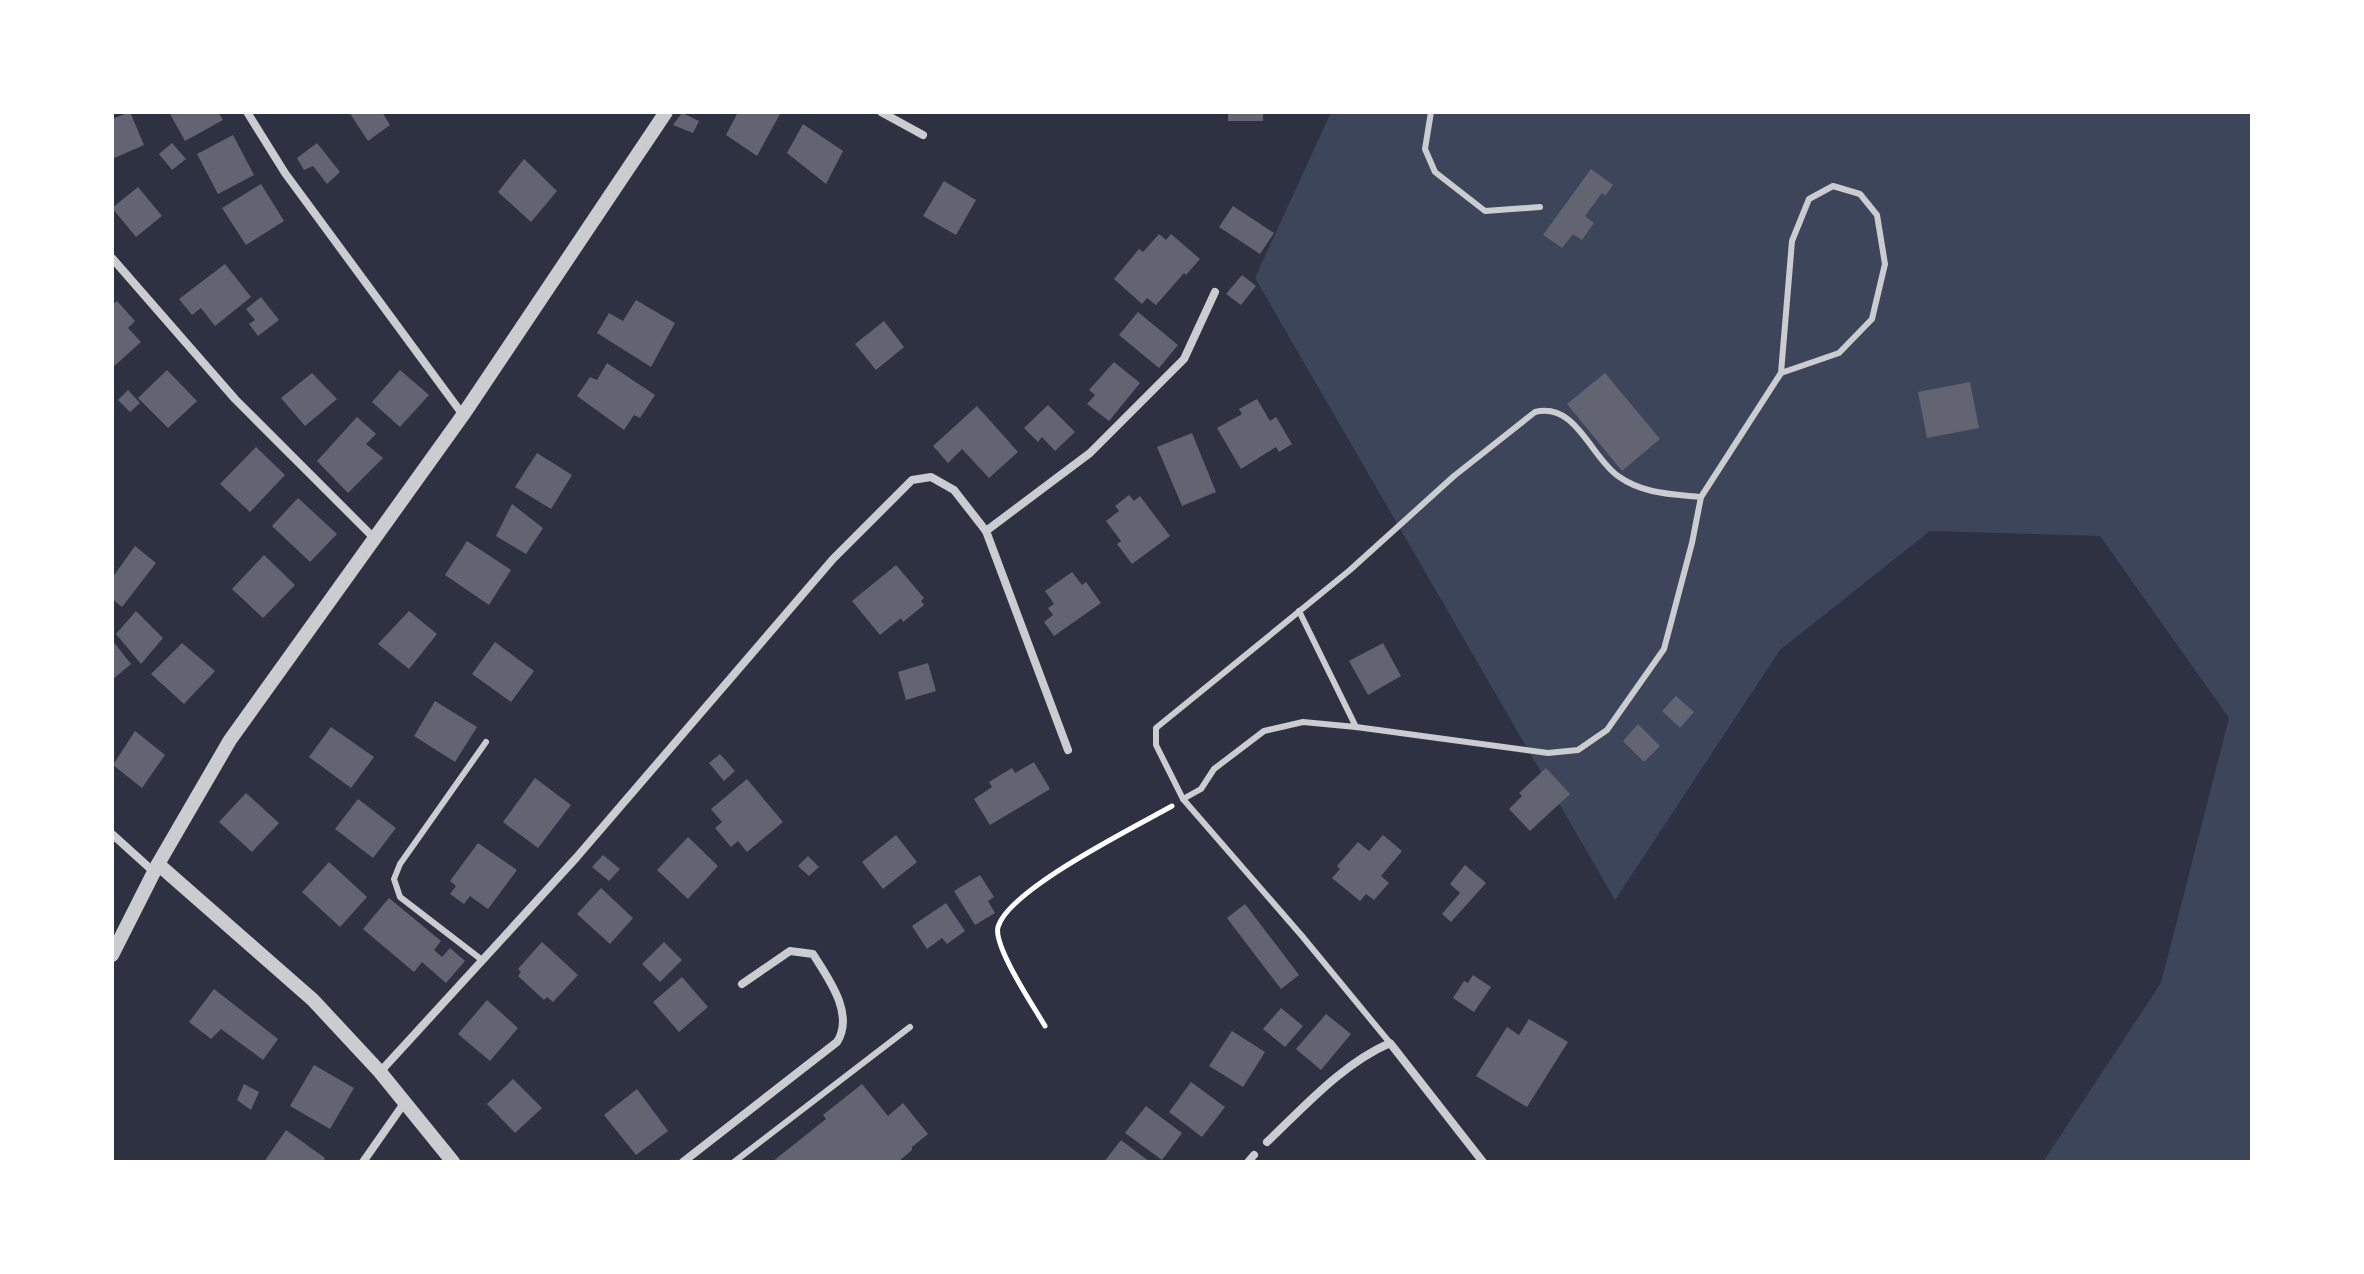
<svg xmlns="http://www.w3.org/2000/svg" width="2364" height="1274" font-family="'Fira Sans',sans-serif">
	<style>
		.green { fill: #3c4559 }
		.building { fill: #626471 }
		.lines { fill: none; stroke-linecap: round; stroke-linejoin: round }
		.path { stroke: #fff; stroke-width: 5 }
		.service { stroke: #caccd0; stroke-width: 6 }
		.minor { stroke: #caccd0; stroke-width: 8 }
		.tertiary { stroke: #caccd0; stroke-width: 14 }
	</style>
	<rect width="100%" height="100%" fill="#2d3142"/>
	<polygon class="green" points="1331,112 2252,112 2252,1162 2043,1162 2161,983 2229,718 2100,536 1930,531 1780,650 1615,900 1255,278"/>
	<g class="building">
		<polygon points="130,112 144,145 112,159 112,119"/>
		<polygon points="169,112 218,112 223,120 185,141"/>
		<polygon points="349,112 382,112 390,125 368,141"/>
		<polygon points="738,112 781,112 757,156 726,135"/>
		<rect x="1228" y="112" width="35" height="9"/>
		<polygon points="682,113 699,121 693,133 673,125"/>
		<polygon points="803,124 843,151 826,184 787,153"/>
		<polygon points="233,135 254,175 218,194 197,154"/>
		<polygon points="172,143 186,159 172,170 159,154"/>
		<polygon points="317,143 340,172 327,184 313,166 304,170 297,158"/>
		<polygon points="524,159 557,191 531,222 498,192"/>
		<polygon points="1591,169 1613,185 1605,196 1602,193 1585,216 1594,223 1582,240 1573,234 1562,248 1543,235"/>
		<polygon points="944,181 976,200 956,235 923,216"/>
		<polygon points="261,184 284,221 246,245 222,208"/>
		<polygon points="138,187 162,216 136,237 112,208"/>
		<polygon points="1233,206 1274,233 1260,254 1219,227"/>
		<polygon points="1159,234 1166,240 1171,234 1200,259 1186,275 1184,273 1156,305 1147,298 1142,304 1114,279 1139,249 1143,252"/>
		<polygon points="225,264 251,297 215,326 201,308 192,315 179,299"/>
		<polygon points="1242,275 1256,286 1241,305 1226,294"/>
		<polygon points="261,297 279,320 258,336 249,324 255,320 246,309"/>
		<polygon points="636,300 675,323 651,367 597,333 609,313 623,321"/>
		<polygon points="117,301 135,321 128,328 141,342 112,368 112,305"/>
		<polygon points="1138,312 1178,345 1159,368 1119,335"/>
		<polygon points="884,321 904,347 876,370 855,344"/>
		<polygon points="1114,362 1140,383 1109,421 1087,404 1095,395 1089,390"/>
		<polygon points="607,363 655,395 640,418 634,415 624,430 577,396 590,377 597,380"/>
		<polygon points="167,370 197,401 168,428 138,398"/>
		<polygon points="400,370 429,395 400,427 372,402"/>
		<polygon points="312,373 337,399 305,426 281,398"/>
		<polygon points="1605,373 1660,439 1622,471 1567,404"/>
		<polygon points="1970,382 1979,428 1927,438 1918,392"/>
		<polygon points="128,390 140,403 130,412 118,400"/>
		<polygon points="1257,399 1270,421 1276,417 1292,444 1279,452 1276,447 1241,469 1217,428 1242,414 1239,409"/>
		<polygon points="1048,405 1075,432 1055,451 1042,437 1038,442 1024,428"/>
		<polygon points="977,406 1018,452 989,478 962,449 948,463 933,446"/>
		<polygon points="357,417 376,434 366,444 383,458 348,493 317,461"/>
		<polygon points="1192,433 1216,492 1182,506 1157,447"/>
		<polygon points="256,447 285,475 250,512 220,484"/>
		<polygon points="537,453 572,475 551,509 515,487"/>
		<polygon points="1129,495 1134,501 1140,496 1170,536 1132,564 1117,544 1121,541 1106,521 1119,511 1115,506"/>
		<polygon points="298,498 337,534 310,562 272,526"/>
		<polygon points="512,504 543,528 526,554 496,536"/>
		<polygon points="467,541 511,570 489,605 445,575"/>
		<polygon points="135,546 156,563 122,607 112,599 112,578"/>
		<polygon points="264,555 295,585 263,618 232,589"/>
		<polygon points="896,565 924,598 921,601 924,605 903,622 901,618 880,635 852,601"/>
		<polygon points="1072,572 1082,585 1086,582 1101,603 1054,636 1044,622 1053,615 1048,608 1054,604 1045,591"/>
		<polygon points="136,611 163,638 141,664 116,634"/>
		<polygon points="409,611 437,634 409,669 378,644"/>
		<polygon points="112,640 131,664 112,680"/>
		<polygon points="495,642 534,671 511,702 472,674"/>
		<polygon points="182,643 215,671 184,704 151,674"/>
		<polygon points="1383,643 1401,676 1368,695 1349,661"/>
		<polygon points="928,663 936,691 906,700 898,672"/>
		<polygon points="1676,696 1694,712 1680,728 1662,711"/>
		<polygon points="435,701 477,727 455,762 414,736"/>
		<polygon points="1638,724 1660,746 1644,762 1623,741"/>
		<polygon points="331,727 374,757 351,788 309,757"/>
		<polygon points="135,731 165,755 142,788 113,765"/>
		<polygon points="720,754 735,771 724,781 709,763"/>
		<polygon points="1034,762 1050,789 990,825 974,799 992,787 989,782 1012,768 1015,773"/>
		<polygon points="1546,768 1570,794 1530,831 1509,809 1522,796 1519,793"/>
		<polygon points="535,778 571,805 538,848 503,822"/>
		<polygon points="747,779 783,822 747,852 738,841 731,847 715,828 722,822 711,809"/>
		<polygon points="246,793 279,823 252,852 219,822"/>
		<polygon points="358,799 396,828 373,858 335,829"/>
		<polygon points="896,835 917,862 883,889 862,862"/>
		<polygon points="1383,835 1402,851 1381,876 1389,883 1374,900 1366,894 1360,901 1332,878 1340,869 1337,866 1358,842 1369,851"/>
		<polygon points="688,837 718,866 688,899 657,870"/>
		<polygon points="478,843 517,870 488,909 470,896 464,904 450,894 456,886 450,881"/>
		<polygon points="603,855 620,869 609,881 592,867"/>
		<polygon points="808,856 819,867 809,876 798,866"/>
		<polygon points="329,862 367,897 340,927 302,892"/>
		<polygon points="1465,865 1486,883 1451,922 1442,914 1460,893 1450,884"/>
		<polygon points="980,875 994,897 988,901 995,913 975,925 954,891"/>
		<polygon points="601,888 633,918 610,944 577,914"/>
		<polygon points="389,898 441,941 434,950 442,957 450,948 465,961 446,983 422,962 414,972 363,929"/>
		<polygon points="946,903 965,931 947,944 942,938 927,949 912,926"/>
		<polygon points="1245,904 1299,975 1281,989 1227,918"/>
		<polygon points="542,942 578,975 553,1002 547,997 544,1000 518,976 521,972 518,969"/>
		<polygon points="664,942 682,960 660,982 642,964"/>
		<polygon points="1473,975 1491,987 1474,1012 1453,998 1464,981 1468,983"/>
		<polygon points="682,977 708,1007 679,1032 653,1002"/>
		<polygon points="214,989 278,1039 263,1060 221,1029 211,1039 189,1022"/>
		<polygon points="487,1000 518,1028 490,1061 458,1034"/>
		<polygon points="1281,1008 1303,1026 1285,1047 1263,1029"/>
		<polygon points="1326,1014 1351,1034 1321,1070 1296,1049"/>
		<polygon points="1529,1019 1568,1042 1527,1107 1476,1076 1507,1027 1519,1035"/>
		<polygon points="1232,1031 1265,1052 1243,1087 1209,1066"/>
		<polygon points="314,1065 354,1088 330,1129 290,1106"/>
		<polygon points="513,1079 542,1108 515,1133 487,1104"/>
		<polygon points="1191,1082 1225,1107 1202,1137 1169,1112"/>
		<polygon points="244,1084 259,1092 251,1110 237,1100"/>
		<polygon points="862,1084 888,1116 903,1103 928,1134 912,1147 912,1150 898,1162 772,1162 826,1119 823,1115"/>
		<polygon points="637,1089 668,1131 636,1155 604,1115"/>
		<polygon points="1146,1106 1182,1133 1162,1160 1125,1133"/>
		<polygon points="286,1130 325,1158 323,1162 264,1162"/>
		<polygon points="1121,1140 1150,1162 1104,1162"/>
	</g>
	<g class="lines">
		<path class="path" d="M1045 1026C1034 1007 993 946 998 927 1009 889 1135 827 1172 806"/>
		<g class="service">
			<polyline points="1431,112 1425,149 1435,172 1485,211 1540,207"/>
			<polyline points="1299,611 1356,727"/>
			<polyline points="1183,799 1201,789 1214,769 1264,731 1303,722 1356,727 1548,753 1578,750 1607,730 1664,649 1692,543 1701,497 1781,373 1792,241 1809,199 1833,186 1860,194 1877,215 1885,264 1872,319 1839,353 1781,373"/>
			<polyline points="482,960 400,897 394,879 400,864 486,742"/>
			<path d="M1390 1043 1302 936 1183 799 1156 745V728L1350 570 1454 476 1535 412C1576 402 1590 456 1618 476 1643 494 1671 494 1701 497"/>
			<polyline points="734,1162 910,1027"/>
		</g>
		<g class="minor">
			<polyline points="247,112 285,173 463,415"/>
			<polyline points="881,112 923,135"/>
			<polyline points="112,258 235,399 375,539"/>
			<polyline points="986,531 1068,750"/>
			<polyline points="112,834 154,872"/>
			<polyline points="380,1072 576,858 833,559 912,480 931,477 954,490 986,531 1090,453 1184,359 1215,292"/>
			<path d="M1267 1142C1305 1106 1342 1064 1390 1043L1483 1162"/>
			<polyline points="363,1162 405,1102"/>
			<path d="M683 1162 837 1042C855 1014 828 978 813 954L790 951 742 984"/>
			<polyline points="1248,1162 1254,1155"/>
		</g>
		<g class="tertiary">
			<polyline points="158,864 313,1000 380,1072 453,1162"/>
			<polyline points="112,955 158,864 230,740 463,415 666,112"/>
		</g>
	</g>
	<rect width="2364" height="1274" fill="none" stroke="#ffffff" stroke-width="228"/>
</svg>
